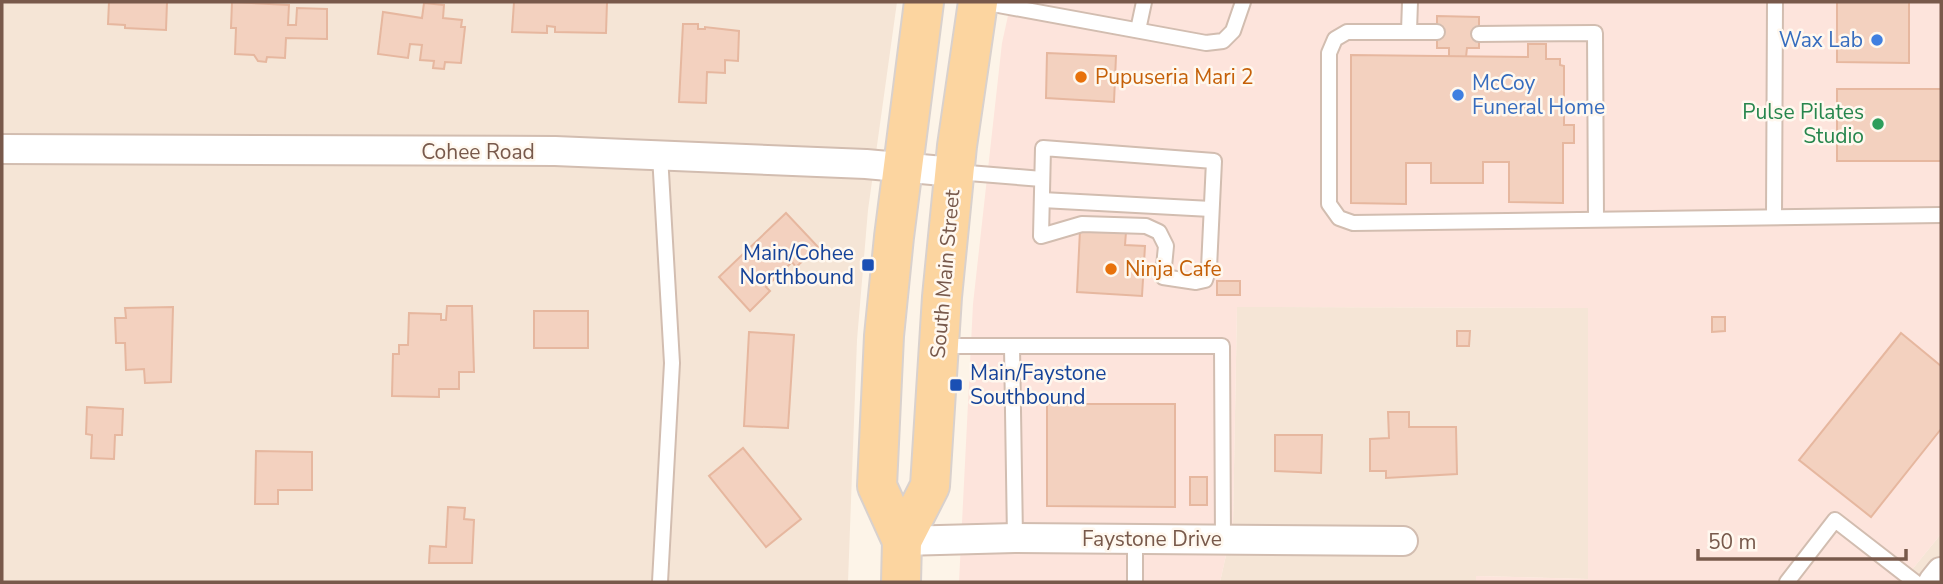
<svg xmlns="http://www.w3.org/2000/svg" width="1943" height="584" font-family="'Nunito Sans',sans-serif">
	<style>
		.residential { fill: #f5e5d6 }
		.commercial { fill: #fde4dc }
		.building { fill: #f3d1bf; stroke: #e6b79f; stroke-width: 2 }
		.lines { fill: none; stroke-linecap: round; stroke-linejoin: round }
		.lane-casing { stroke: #d2bdb0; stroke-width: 18 }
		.street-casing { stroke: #d2bdb0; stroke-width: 32 }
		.primary-casing { stroke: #d9d1cd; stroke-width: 42 }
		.lane { stroke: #fff; stroke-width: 14 }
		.street { stroke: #fff; stroke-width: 28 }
		.primary { stroke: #fcd5a0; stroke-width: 38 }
		.shop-dot { fill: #3f7fe0; stroke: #fff8ef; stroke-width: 2.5 }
		.food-dot { fill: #e8710a; stroke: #fff8ef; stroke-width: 2.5 }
		.leisure-dot { fill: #2e9e5b; stroke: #fff8ef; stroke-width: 2.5 }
		.transit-dot { fill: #1a4fb4; stroke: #fff8ef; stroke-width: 2.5 }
		.labels { text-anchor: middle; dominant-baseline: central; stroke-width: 5; stroke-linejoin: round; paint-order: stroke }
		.shop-label { font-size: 21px; fill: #366cbe; stroke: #fff8ef; text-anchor: end }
		.food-label { font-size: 21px; fill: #c56008; stroke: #fff8ef; text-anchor: start }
		.leisure-label { font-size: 21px; fill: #27864d; stroke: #fff8ef; text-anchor: end }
		.street-label { font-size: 21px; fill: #78594b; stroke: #fff8ef }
		.transit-label { font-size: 21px; fill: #164399; stroke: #fff8ef; text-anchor: end }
	</style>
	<rect width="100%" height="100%" fill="#fdf4e8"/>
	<g class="residential">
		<polygon points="2,2 897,2 868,210 857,340 848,582 2,582"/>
		<polygon points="1237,307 1588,308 1588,579 1476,576 1476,582 1220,582 1233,524"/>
		<polygon points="1941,534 1941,582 1902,582"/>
	</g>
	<polygon class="commercial" points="1011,2 1941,2 1941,534 1902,582 1476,582 1476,576 1588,579 1588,308 1237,307 1233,524 1220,582 959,582 973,304 1002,43"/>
	<g class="building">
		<polygon points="109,2 167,2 166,30 125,28 125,25 108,24"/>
		<polygon points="232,2 289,5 288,25 296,25 297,8 327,9 327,39 286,38 285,58 267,57 266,62 258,61 254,55 235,54 236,28 231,28"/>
		<polygon points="514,2 607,2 606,33 555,32 555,27 547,26 547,33 512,32"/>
		<polygon points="1837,2 1909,2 1909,63 1837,62"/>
		<polygon points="424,3 444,5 443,18 462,20 461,27 465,27 461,63 445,62 444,69 433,68 434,61 420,60 422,45 410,44 408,58 378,54 383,12 422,18"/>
		<polygon points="1437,16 1479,17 1479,48 1467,48 1466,57 1449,57 1449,48 1437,48"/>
		<polygon points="683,24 698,24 698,29 705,29 705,27 739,31 738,61 725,60 725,73 707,72 706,103 679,102"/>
		<polygon points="1528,44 1546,44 1546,59 1560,59 1560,65 1564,66 1564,125 1574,125 1574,143 1563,143 1563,203 1509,202 1509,162 1483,162 1483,183 1431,183 1431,163 1406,163 1406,204 1351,203 1351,55 1528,57"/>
		<polygon points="1047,53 1116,56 1114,102 1046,98"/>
		<rect x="1837" y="89" width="104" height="72"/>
		<polygon points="786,213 818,247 796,267 792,262 766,287 770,291 750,311 719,277"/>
		<polygon points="1080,230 1126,232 1125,245 1145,246 1142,296 1077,292"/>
		<rect x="1217" y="281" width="23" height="14"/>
		<polygon points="447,306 472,306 474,372 459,372 459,389 439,389 439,397 392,396 393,354 399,354 399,345 408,345 409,313 441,314 441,320 446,320"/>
		<polygon points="173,307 171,382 145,383 144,369 126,370 125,343 116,343 115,318 126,318 125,308"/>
		<rect x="534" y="311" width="54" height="37"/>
		<polygon points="1712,317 1725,317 1725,331 1712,332"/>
		<polygon points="1457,331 1470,331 1469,346 1457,346"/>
		<polygon points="749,332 794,335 788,428 744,426"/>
		<polygon points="1901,333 1941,366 1941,429 1871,517 1799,460"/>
		<polygon points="1047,404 1175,404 1175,507 1047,506"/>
		<polygon points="87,407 123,409 122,435 115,435 114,459 91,458 92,435 86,434"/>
		<polygon points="1388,412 1409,412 1409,427 1456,427 1457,474 1386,478 1386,471 1370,471 1370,439 1389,438"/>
		<polygon points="1275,435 1322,435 1321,473 1275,471"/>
		<polygon points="743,448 801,519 766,547 709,476"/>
		<polygon points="256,451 312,452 312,490 278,490 278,504 255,504"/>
		<rect x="1190" y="477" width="17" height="28"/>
		<polygon points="448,507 465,508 464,519 474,520 472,563 429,563 430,546 446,547"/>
	</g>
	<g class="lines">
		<defs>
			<g id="lane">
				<polyline points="982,2 1206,43 1223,41 1233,31 1243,2"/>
				<polyline points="1138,30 1144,2"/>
				<polyline points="1409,31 1410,2"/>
				<polyline points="1437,32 1347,32 1335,39 1329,53 1329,204 1339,218 1353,223 1941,215"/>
				<polyline points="1479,34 1595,33 1596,219"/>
				<polygon points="1043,148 1214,161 1209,268 1205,280 1196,282 1163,277 1166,246 1159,232 1146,226 1082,224 1041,236"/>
				<polyline points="660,155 672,363 660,582"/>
				<polyline points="956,172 1042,179"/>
				<polyline points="1042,200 1211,209"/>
				<polyline points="1774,216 1775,2"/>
				<polyline points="939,346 1222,346 1223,540"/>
				<polyline points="1012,347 1015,538"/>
				<polyline points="1135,539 1135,582"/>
				<polyline points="1787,582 1835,520 1915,582"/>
			</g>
			<g id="street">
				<polyline points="2,149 555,151 866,164 954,172"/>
				<polyline points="902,541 1015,538 1403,541"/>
				<polyline points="1933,582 1941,572"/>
			</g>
			<g id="primary">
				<polyline points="902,541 930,486 942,297 957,146 978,2"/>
				<polyline points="901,582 902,541 877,486 884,336 894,237 924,2"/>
			</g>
		</defs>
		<use href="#lane" class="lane-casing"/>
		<use href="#street" class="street-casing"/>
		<use href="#primary" class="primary-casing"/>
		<use href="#lane" class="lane"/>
		<use href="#street" class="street"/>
		<use href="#primary" class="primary"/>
	</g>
	<g class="shop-dot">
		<circle cx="1877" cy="40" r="7"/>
		<circle cx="1458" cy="95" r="7"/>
	</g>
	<g class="food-dot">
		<circle cx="1081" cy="77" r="7"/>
		<circle cx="1111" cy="269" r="7"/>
	</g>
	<circle class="leisure-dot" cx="1878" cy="124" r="7"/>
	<g class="transit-dot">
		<rect x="861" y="258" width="14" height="14" rx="3.5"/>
		<rect x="949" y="378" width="14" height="14" rx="3.5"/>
	</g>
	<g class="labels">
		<g class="shop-label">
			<text x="1863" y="40">Wax Lab</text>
			<text x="1472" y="83" text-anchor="start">McCoy<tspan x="1472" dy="24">Funeral Home</tspan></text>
		</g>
		<g class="food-label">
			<text x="1095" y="77">Pupuseria Mari 2</text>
			<text x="1125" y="269">Ninja Cafe</text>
		</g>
		<g class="leisure-label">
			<text x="1864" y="112">Pulse Pilates<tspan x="1864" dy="24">Studio</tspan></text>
		</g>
		<g class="street-label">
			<text x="478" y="152">Cohee Road</text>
			<text transform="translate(945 274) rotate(-85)">South Main Street</text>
			<text x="1152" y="539">Faystone Drive</text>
		</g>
		<g class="transit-label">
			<text x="854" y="253">Main/Cohee<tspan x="854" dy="24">Northbound</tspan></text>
			<text x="970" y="373" text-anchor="start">Main/Faystone<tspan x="970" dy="24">Southbound</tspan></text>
		</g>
	</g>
	<rect width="1943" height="584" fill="none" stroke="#78594b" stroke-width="7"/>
	<path d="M1698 549v10h208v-10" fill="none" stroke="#78594b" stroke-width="3.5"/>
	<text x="1708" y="549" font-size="21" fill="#78594b" stroke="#fff8ef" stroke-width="5" paint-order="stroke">50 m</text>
</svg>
